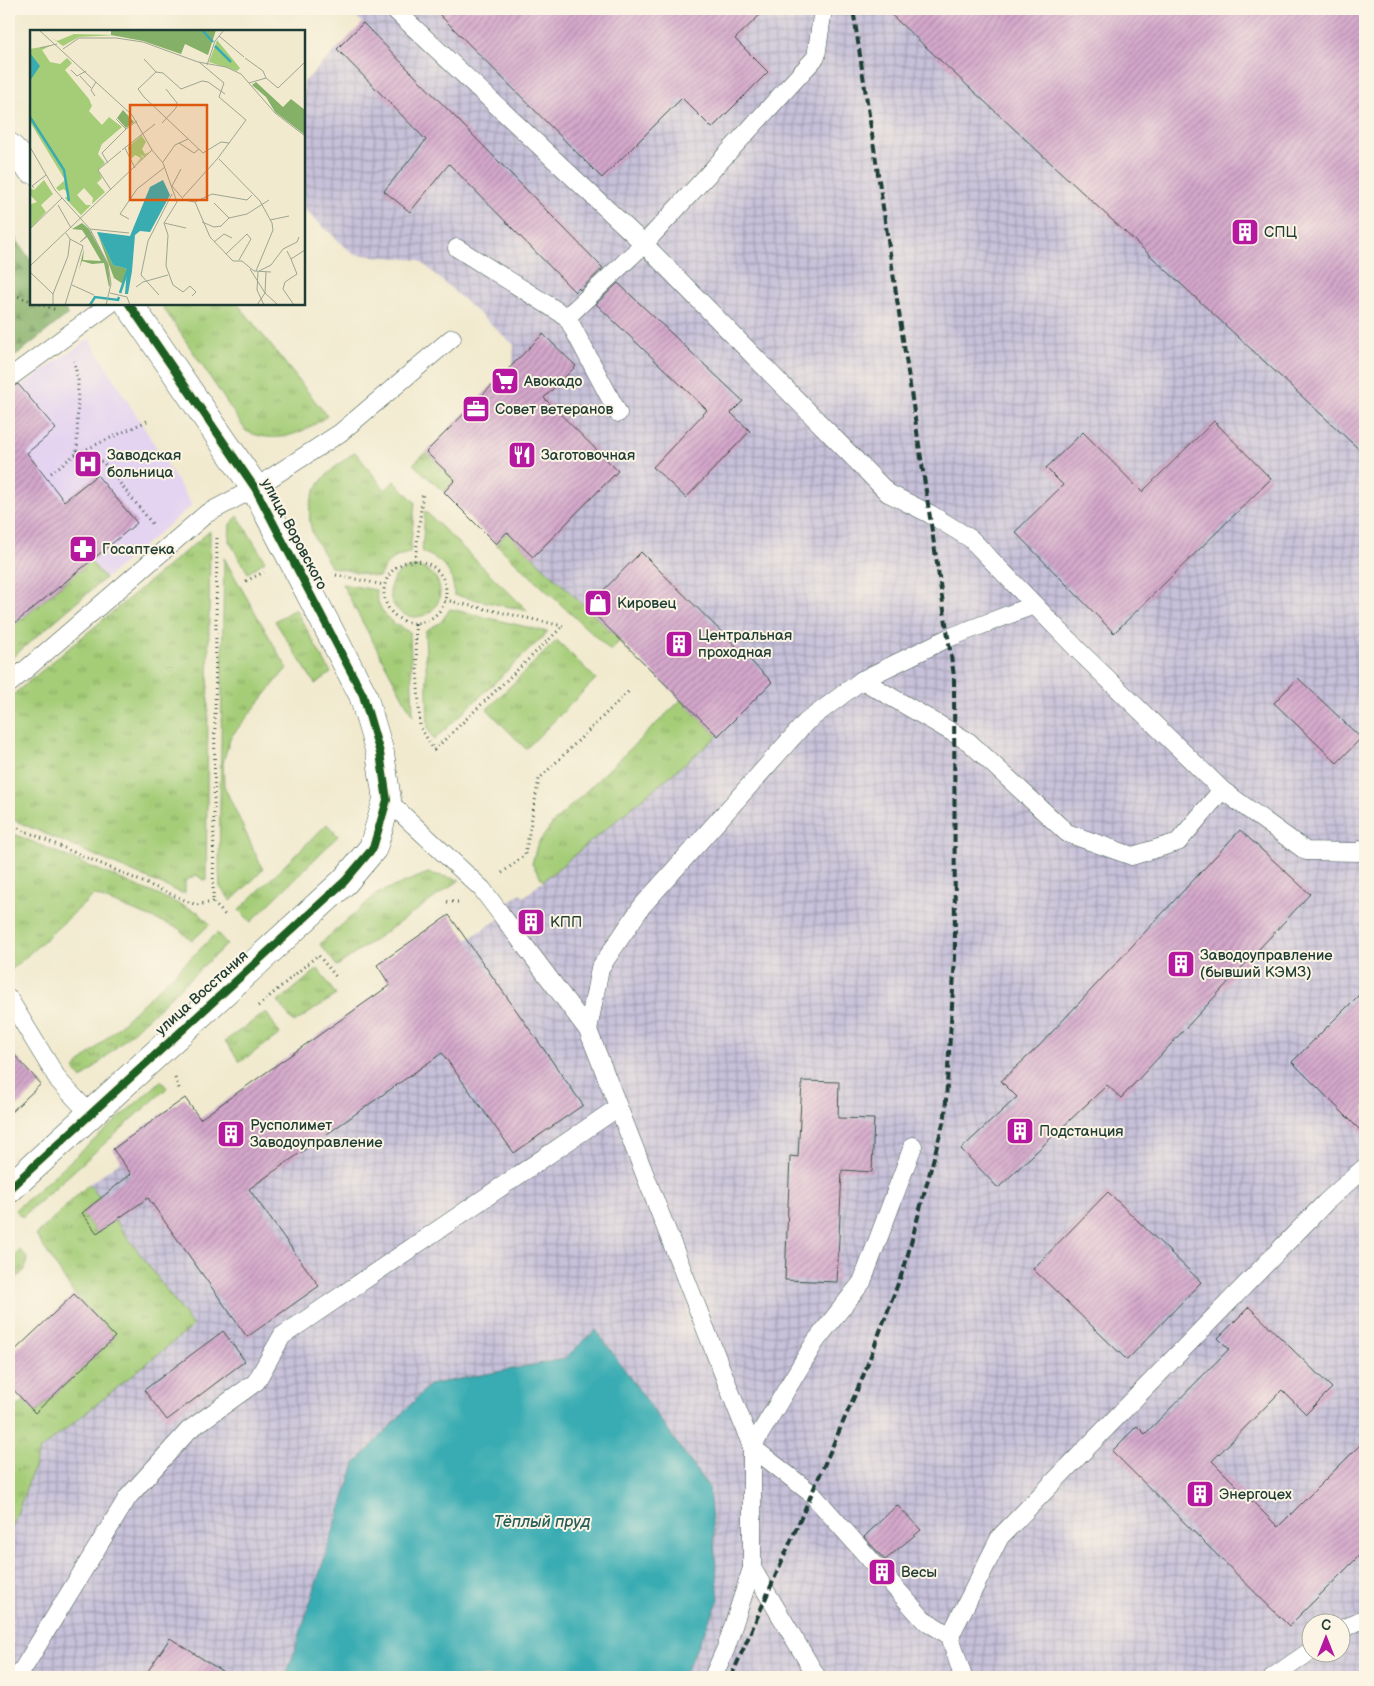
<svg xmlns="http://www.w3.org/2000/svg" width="1374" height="1686" font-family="'Balsamiq Sans',sans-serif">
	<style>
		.built { fill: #e4d3f1 }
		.industrial { fill: url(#industrial-grid); fill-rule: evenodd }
		.grass { fill: url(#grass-tufts); stroke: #628556 }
		.forest { fill: url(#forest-firs); stroke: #52764e }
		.water { fill: #39acb2; stroke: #2c7473 }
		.building { fill: url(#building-hatch) }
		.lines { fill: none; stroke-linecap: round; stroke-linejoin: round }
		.service-casing { stroke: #3e574b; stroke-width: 19 }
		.tertiary-casing { stroke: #3e574b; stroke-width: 29 }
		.path { stroke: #3e574b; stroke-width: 3; stroke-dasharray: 1 4; stroke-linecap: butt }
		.service { stroke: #fff; stroke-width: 18 }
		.tertiary { stroke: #fff; stroke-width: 28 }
		.rail { stroke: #1f3d34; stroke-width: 4; stroke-dasharray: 8 4; stroke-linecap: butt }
		.cycleway-casing { stroke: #fcf5e5; stroke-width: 11 }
		.cycleway { stroke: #1b5e20; stroke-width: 8 }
		.labels { text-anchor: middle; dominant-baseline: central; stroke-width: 4; stroke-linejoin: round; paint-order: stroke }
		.poi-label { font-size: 15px; fill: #1f3d34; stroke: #fcf5e5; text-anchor: start }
		.street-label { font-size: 15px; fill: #1f3d34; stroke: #fcf5e5 }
		.water-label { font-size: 16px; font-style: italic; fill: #275e5a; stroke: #fcf5e5 }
		.inset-river { fill: none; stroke: #39acb2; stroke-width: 2.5 }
		.inset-road { fill: none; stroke: #9da591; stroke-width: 1 }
		.view { fill: #de580e; fill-opacity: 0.15; stroke: #de580e; stroke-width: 2.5 }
		.inset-edge { fill: none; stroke: #1f3d34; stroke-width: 2.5 }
	</style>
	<defs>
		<pattern id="industrial-grid" width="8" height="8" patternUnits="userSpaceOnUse" patternTransform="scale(1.25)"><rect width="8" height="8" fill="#c6c0d9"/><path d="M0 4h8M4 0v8" fill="none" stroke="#a09db1"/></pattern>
		<pattern id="grass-tufts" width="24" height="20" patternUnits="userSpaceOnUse" patternTransform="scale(1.25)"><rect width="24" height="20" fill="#a5cd78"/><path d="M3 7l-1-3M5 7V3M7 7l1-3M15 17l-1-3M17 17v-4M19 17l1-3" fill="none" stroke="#86a863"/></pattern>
		<pattern id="forest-firs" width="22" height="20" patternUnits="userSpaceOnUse" patternTransform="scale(1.25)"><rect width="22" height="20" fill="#84b068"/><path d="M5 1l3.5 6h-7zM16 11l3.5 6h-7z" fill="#6b9056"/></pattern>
		<pattern id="building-hatch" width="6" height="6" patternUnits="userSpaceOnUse" patternTransform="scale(1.25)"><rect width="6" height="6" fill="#d4a7cb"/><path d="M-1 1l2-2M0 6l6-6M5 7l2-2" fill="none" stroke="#ab89a6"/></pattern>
	</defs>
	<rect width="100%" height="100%" fill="#fcf5e5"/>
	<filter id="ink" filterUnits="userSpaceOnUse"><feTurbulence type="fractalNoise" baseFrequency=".02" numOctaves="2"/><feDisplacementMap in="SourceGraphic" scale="10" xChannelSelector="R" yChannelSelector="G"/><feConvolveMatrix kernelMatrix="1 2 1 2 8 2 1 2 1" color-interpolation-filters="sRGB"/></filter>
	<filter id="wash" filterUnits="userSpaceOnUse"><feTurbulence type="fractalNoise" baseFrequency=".0096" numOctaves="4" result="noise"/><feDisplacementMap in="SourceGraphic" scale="20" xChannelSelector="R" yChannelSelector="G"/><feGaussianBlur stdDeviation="1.12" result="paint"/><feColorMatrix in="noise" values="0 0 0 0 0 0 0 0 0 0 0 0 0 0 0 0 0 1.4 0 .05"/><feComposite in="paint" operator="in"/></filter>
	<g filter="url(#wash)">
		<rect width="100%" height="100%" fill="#f1eacf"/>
		<polygon class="built" points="89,339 192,505 9,660 9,394"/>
		<path class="industrial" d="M347 9H1365V1677H9V1536L40 1450 193 1326 89 1184 121 1161 113 1149 185 1098 200 1119 390 985 377 965 449 915 467 940 497 920 513 907 509 901 521 893 524 897 717 736 587 607 496 544 444 492 455 480 513 365 514 345 419 260 353 254 304 209V82L363 23ZM1312 1624H1342V1654H1312Z"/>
		<g class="grass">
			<path d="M161 304H238L327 416C302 434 276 445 246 431Z"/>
			<path d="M355 452 385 490 394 481 415 502 410 553C394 556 386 562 379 577L331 567C325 555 314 541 311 528 303 489 328 472 355 452Z"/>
			<polygon points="426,452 455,480 444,492 413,464"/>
			<path d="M425 511 528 611 454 595C454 572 443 560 422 552Z"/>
			<polygon points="238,516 265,561 248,573 229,541 230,524"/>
			<polygon points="210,531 206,881 196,875 185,881 185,893 181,893 9,818 9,698"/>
			<polygon points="507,532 620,640 611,651 496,544"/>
			<polygon points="224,558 287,668 230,738 223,763 224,786 263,870 231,901 220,887 219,871"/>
			<polygon points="90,561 105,578 9,660 9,630"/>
			<circle cx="415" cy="592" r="25"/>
			<path d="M342 584 376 590C378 613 391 624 410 632L413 716Z"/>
			<polygon points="295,609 331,673 315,684 275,621"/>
			<polygon points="450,609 548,632 434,740 428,729 425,631 441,622"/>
			<polygon points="557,640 596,679 526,749 487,709"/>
			<polygon points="681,700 718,736 543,881 532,864 537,845 553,823"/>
			<polygon points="327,824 338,836 251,922 239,910"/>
			<polygon points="9,832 198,912 210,924 192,941 178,928 94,895 9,972"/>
			<polygon points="428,873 460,880 337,966 320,944 378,893"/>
			<polygon points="217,933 227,944 82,1079 74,1069"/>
			<polygon points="318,969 336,995 294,1023 278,1002"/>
			<polygon points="266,1012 280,1034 240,1062 225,1041"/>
			<polygon points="161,1081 167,1088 22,1217 15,1210"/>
			<polygon points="89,1184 100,1198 82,1213 97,1233 115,1220 193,1326 40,1450 9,1536 9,1486 12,1483 9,1480 9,1408 12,1411 24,1401 36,1413 115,1337 74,1294 36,1235"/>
			<polygon points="20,1250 27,1258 25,1270 9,1285 9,1261"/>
		</g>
		<polygon class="forest" points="9,229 31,261 31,304 61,304 68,314 9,361"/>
		<polygon class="water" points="596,1330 709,1488 719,1600 683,1677 286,1677 355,1464 429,1385 564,1359"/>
		<g id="blocks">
			<g class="building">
				<polygon points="434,9 766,9 735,39 768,72 712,128 682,98 602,178"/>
				<polygon points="885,9 1365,9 1365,455"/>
				<polygon points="363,23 603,268 580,290 579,288 575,292 449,164 410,212 384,191 426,140 337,49"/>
				<polygon points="618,283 743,401 731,413 750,431 686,498 653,467 707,410 596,304"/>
				<polygon points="543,334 576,366 544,398 618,471 533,557 507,532 496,544 444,492 455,480 426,452"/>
				<polygon points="18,384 56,429 27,453 64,501 97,475 137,523 9,628 9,388"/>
				<polygon points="1214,421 1271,479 1114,633 1015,532 1063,485 1046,468 1083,432 1142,492"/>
				<polygon points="641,552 772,682 718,736 587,607"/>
				<polygon points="1298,678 1361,738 1337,763 1274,703"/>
				<polygon points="1240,830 1310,894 1121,1098 1107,1085 998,1188 961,1149 1017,1097 1001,1081 1039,1046"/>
				<polygon points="449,915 583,1105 514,1153 442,1053 249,1189 319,1286 247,1337 148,1198 97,1233 82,1213 131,1174 113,1149 185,1098 200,1119 390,985 377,965"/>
				<polygon points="1365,989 1365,1135 1292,1062"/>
				<polygon points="9,1049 41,1084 9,1114"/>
				<polygon points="802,1081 839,1082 838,1118 874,1119 872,1172 842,1170 837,1282 785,1280 790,1156 798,1157"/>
				<polygon points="1108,1192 1201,1282 1127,1360 1033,1269"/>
				<polygon points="74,1294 115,1337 35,1413 9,1385 9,1356"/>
				<polygon points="1249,1307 1332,1388 1306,1414 1282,1390 1212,1461 1278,1527 1365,1440 1365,1550 1289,1626 1112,1451 1137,1426 1145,1434 1229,1349 1218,1338"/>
				<polygon points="223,1331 245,1361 167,1420 144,1390"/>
				<polygon points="897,1505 921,1530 885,1560 864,1537"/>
				<polygon points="170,1638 231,1677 144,1677"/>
			</g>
		</g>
	</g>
	<g filter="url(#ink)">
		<use href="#blocks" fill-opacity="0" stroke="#3e574b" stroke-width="1"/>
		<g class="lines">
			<defs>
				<g id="service">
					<polyline points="394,9 644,244 888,493 930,514 971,539 1080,652 1222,790 1306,851 1358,852 1365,848"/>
					<polyline points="457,248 567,317 618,413"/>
					<polyline points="567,317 644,244 816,57 823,9"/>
					<polyline points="9,378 110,304"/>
					<polyline points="862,680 969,742 1067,833 1132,856 1178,842 1222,790"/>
					<polyline points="9,684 206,514 255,488 340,433 452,338"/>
					<polyline points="387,800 482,889 588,1030 752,1447 752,1568 817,1677"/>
					<polyline points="9,999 59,1081 90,1114"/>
					<polyline points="588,1030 600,968 642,906 806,722 862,680 948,638 1034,605"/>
					<polyline points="913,1146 862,1282 815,1342 752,1447 812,1494 923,1619 950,1636 963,1677"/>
					<polyline points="1342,1629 1365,1618"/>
					<polyline points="950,1636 1000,1537 1326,1202 1365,1167"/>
					<polyline points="18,1677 128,1497 189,1430 256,1382 282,1336 617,1108"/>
					<polyline points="713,1677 726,1648 752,1568"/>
					<polyline points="1273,1677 1312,1650"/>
				</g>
				<g id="tertiary">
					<polyline points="9,147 31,169"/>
					<polyline points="9,1189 345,881 373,848 387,800 380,753 363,695 255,488 129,304"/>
				</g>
			</defs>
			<use href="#service" class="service-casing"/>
			<use href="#tertiary" class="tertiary-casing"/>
			<g class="path">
				<polyline points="9,293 31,301"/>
				<polyline points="39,304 57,310"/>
				<polyline points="77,453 103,462 154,526"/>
				<polyline points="78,453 147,421"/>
				<polyline points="51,473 77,453 78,380 74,361"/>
				<polyline points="217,538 213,902 226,916"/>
				<polyline points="415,561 423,492"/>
				<circle cx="415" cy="592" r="31"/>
				<polyline points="336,575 384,585"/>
				<polyline points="246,581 264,572"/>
				<polyline points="445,600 563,626"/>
				<polyline points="415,624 420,727 434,750 563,626"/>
				<polyline points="9,824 196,905 213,902"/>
				<polyline points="502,873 525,855 539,779 630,690"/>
				<polyline points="447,902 459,902"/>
				<polyline points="258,1006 318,955 337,978"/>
				<polyline points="175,1078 180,1091"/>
			</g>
			<use href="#service" class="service"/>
			<use href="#tertiary" class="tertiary"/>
			<polyline class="rail" points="731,1677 862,1379 905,1265 945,1116 955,958 954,676 853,9"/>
			<defs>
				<polyline id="cycleway" points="9,1189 345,881 373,848 387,800 380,753 363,695 255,488 129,304"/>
			</defs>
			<use href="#cycleway" class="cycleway-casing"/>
			<use href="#cycleway" class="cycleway"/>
		</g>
	</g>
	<defs>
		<symbol id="building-square" viewBox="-11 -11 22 22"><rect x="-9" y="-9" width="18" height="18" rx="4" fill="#b5179e" stroke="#fcf5e5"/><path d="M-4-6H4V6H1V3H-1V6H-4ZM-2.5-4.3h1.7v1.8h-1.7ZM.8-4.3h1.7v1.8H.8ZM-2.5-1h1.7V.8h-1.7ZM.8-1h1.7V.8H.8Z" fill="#fff"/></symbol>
		<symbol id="supermarket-square" viewBox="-11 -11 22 22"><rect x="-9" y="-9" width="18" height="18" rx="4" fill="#b5179e" stroke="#fcf5e5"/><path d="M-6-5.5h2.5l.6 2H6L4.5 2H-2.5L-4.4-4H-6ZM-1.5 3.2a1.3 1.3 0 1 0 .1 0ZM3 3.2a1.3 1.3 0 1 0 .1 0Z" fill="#fff"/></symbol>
		<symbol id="office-square" viewBox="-11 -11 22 22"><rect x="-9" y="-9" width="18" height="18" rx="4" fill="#b5179e" stroke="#fcf5e5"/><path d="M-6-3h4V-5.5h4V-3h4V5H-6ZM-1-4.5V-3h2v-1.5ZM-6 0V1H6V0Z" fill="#fff"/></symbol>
		<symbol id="restaurant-square" viewBox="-11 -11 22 22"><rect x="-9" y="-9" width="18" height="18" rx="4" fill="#b5179e" stroke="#fcf5e5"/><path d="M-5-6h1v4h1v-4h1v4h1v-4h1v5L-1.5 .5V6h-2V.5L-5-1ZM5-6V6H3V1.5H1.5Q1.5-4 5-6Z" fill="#fff"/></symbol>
		<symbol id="hospital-square" viewBox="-11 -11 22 22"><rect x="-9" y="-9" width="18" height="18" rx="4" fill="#b5179e" stroke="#fcf5e5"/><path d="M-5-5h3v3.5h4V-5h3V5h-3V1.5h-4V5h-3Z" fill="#fff"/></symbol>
		<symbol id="pharmacy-square" viewBox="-11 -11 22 22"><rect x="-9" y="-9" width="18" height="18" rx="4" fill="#b5179e" stroke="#fcf5e5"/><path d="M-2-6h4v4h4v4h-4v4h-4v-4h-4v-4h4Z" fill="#fff"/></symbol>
		<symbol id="shop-square" viewBox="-11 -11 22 22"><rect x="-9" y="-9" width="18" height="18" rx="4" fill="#b5179e" stroke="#fcf5e5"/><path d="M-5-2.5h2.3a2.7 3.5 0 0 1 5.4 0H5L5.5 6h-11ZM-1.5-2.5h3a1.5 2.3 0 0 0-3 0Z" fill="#fff"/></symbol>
	</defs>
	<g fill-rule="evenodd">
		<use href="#building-square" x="1229" y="216" width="32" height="32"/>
		<use href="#supermarket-square" x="489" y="365" width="32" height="32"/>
		<use href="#office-square" x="460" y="393" width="32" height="32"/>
		<use href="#restaurant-square" x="506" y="439" width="32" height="32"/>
		<use href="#hospital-square" x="72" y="448" width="32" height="32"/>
		<use href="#pharmacy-square" x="67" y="533" width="32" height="32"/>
		<use href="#shop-square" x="582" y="587" width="32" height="32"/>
		<use href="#building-square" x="663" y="628" width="32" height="32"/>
		<use href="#building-square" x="515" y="906" width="32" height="32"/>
		<use href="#building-square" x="1165" y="948" width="32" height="32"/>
		<use href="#building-square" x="1004" y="1115" width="32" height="32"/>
		<use href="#building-square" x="215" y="1118" width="32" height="32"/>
		<use href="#building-square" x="1184" y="1478" width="32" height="32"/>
		<use href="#building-square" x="866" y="1556" width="32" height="32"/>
	</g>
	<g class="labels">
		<g class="poi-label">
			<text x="1264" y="232">СПЦ</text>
			<text x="524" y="381">Авокадо</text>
			<text x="495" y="409">Совет ветеранов</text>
			<text x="107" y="455">Заводская<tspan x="107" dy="17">больница</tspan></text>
			<text x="541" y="455">Заготовочная</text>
			<text x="102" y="549">Госаптека</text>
			<text x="617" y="603">Кировец</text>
			<text x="698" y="635">Центральная<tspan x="698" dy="17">проходная</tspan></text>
			<text x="550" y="922">КПП</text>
			<text x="1200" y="955">Заводоуправление<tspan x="1200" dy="17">(бывший КЭМЗ)</tspan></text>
			<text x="250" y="1125">Русполимет<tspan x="250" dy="17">Заводоуправление</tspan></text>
			<text x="1039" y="1131">Подстанция</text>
			<text x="1219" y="1494">Энергоцех</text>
			<text x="901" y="1572">Весы</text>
		</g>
		<g class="street-label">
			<text transform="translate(294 534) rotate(62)">улица Воровского</text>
			<text transform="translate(202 993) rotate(-42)">улица Восстания</text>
		</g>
		<g class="water-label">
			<text x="542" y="1522">Тёплый пруд</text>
		</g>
	</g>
	<g transform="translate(30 30)">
		<rect width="275" height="275" fill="#f1eacf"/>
		<path d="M44 4 87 5 49 7 33 16 22 8 27 11ZM187 10 210 38 207 41 179 32ZM112 105 111 116 112 106 116 112 112 119 115 124 119 122 114 127 110 124 113 128 104 135 111 128 105 125 100 130 98 117ZM14 150 23 164 11 175 16 182 0 199 1 174 7 172 1 166 0 158 4 160Z" fill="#a5cd78"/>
		<path d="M81 0 178 1 186 0 178 25 155 14 151 24 113 11 81 5ZM226 52 253 77 261 69 275 80V105L245 82 236 67 222 55ZM93 80 104 92 96 98 87 88ZM52 193 59 199 78 234 80 255 79 257 74 233 62 234 52 231 49 240 54 218 53 230 71 231 57 207 51 212 56 206 52 200 42 199ZM67 202 83 235 97 239 93 254 84 248Z" fill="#84b068"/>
		<path d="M22 15 12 20 20 32 30 34 37 28 42 33 35 40 59 69 62 76 59 81 72 95 79 87 92 97 72 114 68 124 75 133 68 140 72 148 67 153 75 162 62 174 63 168 54 158 47 165 56 175H61L51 185 35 168 39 165 34 159 29 161 26 158 35 150 0 92V19Z" fill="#a5cd78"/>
		<path d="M0 23 10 36 0 51ZM133 150 140 165 120 202 110 201 105 205 102 241 98 264H95L97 239 83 235 67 202 100 206 120 157Z" fill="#39acb2"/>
		<path class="inset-river" d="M172 0 183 12M185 16 201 32M0 87 34 140 39 171M90 263 98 239M60 275 65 267 88 270 89 267"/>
		<path class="inset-road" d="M9 0 102 85 122 120M189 6 214 27M10 18 27 14M33 19 49 8H86L113 12 168 32 196 37 211 44 245 83 275 106M215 28 233 41 236 48M114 29 126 42 133 43 151 59 172 51 178 52 195 64M177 35 185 11 194 0M41 40 47 46 56 41M126 42 108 59 114 67 173 123 191 112 199 113M50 46 61 58M219 53 236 48 248 58 275 32M65 66 61 60 66 52M86 89 96 99 107 91M132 93 146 78 147 73 136 59M149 113 164 123 169 119M0 117 25 160 60 199 78 234 81 254 76 275M95 118 105 138M92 120 125 94M122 120 133 133 147 172 134 193 138 205 136 236 143 255 153 262 160 256 166 262 162 266M189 129 230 171 242 193 243 200 226 241M133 132 145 115 158 109M78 133 72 123 96 99M151 139 142 156 154 170 165 172 180 207 203 231H212L224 241 241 242M4 158 2 156 16 145M81 160 68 140 91 121M153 167 188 128 216 90 189 67 194 53 169 32M165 172 182 164 217 170 222 165M184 173 199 188M28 175 41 198M99 189 90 184 107 159 135 137M240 190 259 186M172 192 184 197 191 196 199 188 217 184 239 170M134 193 156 198M0 199 32 168M60 199 99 203M50 212 62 202M184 212 194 204 202 208M257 221 261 229 275 220M196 224 217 204 221 209 209 230M261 229 267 244 255 252 253 259 264 275M0 236 122 120M220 239 235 263 248 275M229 241 241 235 253 219 267 212 269 207M0 242 23 264M228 242 227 260 234 275M42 255 64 265M106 257 113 252 138 245M80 263 97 267 100 275M129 265 111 245 118 211 142 164M23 275V264L38 226 40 209 36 203M35 275 53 216 40 209M227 275 235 263 236 242"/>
		<path class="view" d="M100 75H177V170H100Z"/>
		<rect width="275" height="275" class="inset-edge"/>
	</g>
	<rect width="1374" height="1686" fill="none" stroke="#fcf5e5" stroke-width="30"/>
	<g transform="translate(1326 1638)"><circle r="24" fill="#fcf5e5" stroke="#a4ab9e"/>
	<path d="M0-4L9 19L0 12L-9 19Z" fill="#b5179e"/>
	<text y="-8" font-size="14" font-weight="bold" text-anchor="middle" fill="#1f3d34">С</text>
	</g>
</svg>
